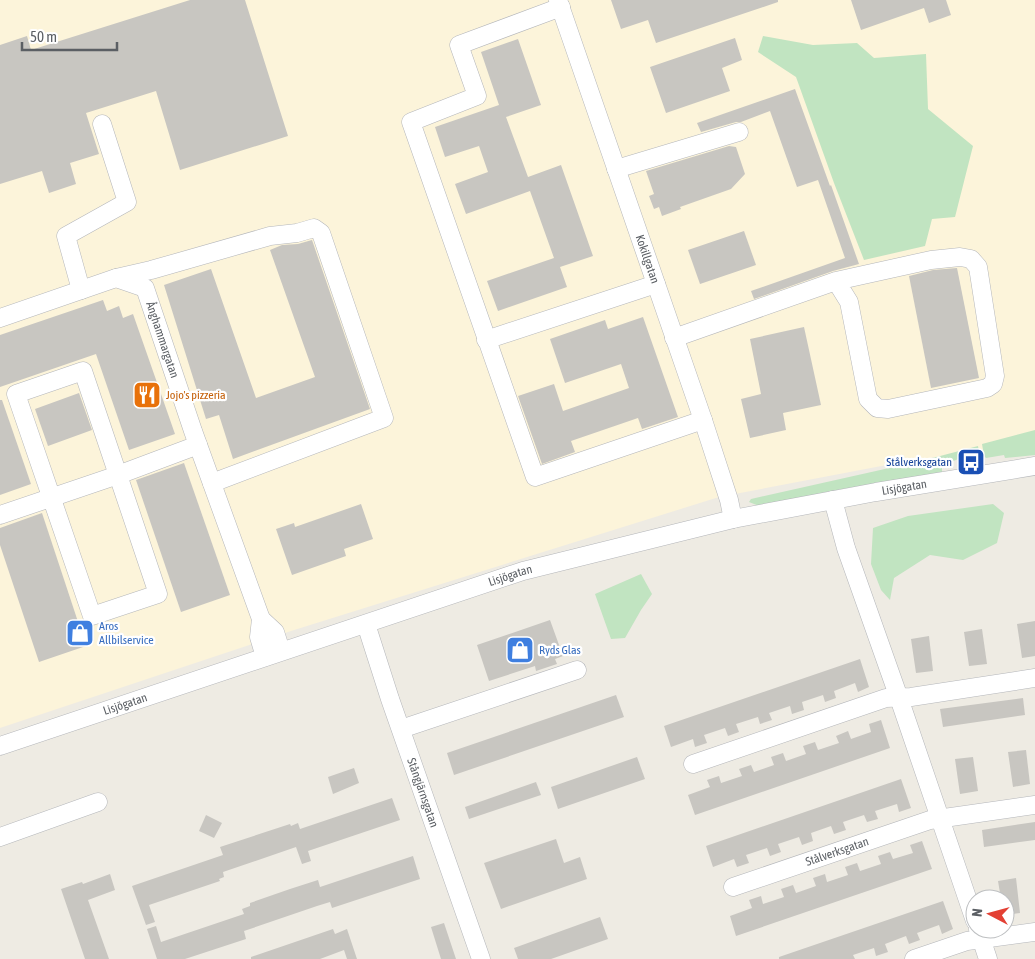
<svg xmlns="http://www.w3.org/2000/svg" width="1035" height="959" font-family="'Asap Condensed',sans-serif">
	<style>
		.commercial { fill: #fcf4da }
		.green { fill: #c1e4c1 }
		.building { fill: #c8c6c1 }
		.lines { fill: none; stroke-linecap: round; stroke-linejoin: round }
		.minor-casing { stroke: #b4b6ba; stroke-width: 19 }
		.minor { stroke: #fff; stroke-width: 18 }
		.labels { text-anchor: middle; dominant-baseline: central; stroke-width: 4.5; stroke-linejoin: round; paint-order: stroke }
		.street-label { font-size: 12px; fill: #5b5f64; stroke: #fff }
		.food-label { font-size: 12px; fill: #c56008; stroke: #fff; text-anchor: start }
		.transit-label { font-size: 12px; fill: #164399; stroke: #fff; text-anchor: end }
		.shop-label { font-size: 12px; fill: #366cbe; stroke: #fff; text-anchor: start }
	</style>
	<rect width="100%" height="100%" fill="#eeebe3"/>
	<polygon class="commercial" points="0,0 1035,0 1035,445 913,460 719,497 291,631 0,728"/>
	<g class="green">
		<polygon points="763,36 813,45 857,43 874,58 926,54 928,109 973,146 955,217 932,219 925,246 864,260 834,183 796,77 758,52"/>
		<polygon points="1035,430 1035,455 1005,458 1004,455 986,458 984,456 982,444"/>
		<path d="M978 446 979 452C966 455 955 461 942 465V472L831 491 764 506H759L749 502 751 499 925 460Z"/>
		<polygon points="993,504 1004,513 997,543 963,560 930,555 894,578 890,600 881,590 871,564 873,528 908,516"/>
		<polygon points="641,574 652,594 641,610 625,638 611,639 595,594"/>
	</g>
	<g class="building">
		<polygon points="190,0 245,0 288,136 180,170 156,91 86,113 99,154 70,163 76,184 49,193 42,171 0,184 0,45 27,36 31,50"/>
		<polygon points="611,0 778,0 778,2 656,43 648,20 621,29"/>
		<polygon points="851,0 946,0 951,15 929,23 924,8 861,30"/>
		<polygon points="735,38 742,60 722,68 730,91 666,113 650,67"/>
		<polygon points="518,39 541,105 506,117 528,177 561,165 593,256 560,267 567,287 498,311 487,281 554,258 530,191 466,214 455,184 488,172 479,146 445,157 435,127 499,105 481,52"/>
		<polygon points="795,89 830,186 831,185 859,264 833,271 754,299 751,291 845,258 818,180 797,187 770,111 741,122 736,122 701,132 697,123"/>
		<polygon points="729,146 736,147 745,174 731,189 680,207 681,209 662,216 659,207 654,209 649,196 654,194 646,171"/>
		<polygon points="744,231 756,265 700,284 688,250"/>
		<polygon points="312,240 370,409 233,459 219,415 206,419 164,285 211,269 256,398 315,377 270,250 282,245 298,244"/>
		<polygon points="957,268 979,378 931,388 909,276 933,270"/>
		<polygon points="103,300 107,311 119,306 123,318 133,314 175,434 129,450 96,354 0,387 0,335"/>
		<polygon points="643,317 678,417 642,429 638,418 571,441 575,452 542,464 518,396 554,384 563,411 629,388 621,364 565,383 550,339 605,320 608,329"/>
		<polygon points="804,327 821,405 783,413 786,430 750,438 741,399 761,394 750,339"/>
		<polygon points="79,393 92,430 48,446 35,409"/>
		<polygon points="0,400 2,400 31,484 0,495"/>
		<polygon points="184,463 230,595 181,612 136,480"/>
		<polygon points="361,504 373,539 344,549 346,556 292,575 276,529 294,523 295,527"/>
		<polygon points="42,513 86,646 39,662 0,545 0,528"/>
		<polygon points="550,620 563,656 555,659 557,664 536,671 535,666 489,681 477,645"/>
		<polygon points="1035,621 1035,656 1022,658 1017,624"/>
		<polygon points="982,629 987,664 969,666 964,632"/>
		<polygon points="929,636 933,671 916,673 911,639"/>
		<polygon points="860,659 869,687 858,692 855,683 834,691 836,698 825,702 823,695 802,702 804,710 792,714 790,706 769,713 772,720 760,724 758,717 736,724 739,732 728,736 725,728 704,735 707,743 695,747 693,739 671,747 664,726"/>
		<polygon points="616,695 624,717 454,775 447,753"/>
		<polygon points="1023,698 1025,715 943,727 940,709"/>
		<polygon points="881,720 890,748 695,815 688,795 710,787 707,780 719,776 721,783 742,776 739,769 751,765 754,772 774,765 771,757 783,753 786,761 806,754 803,746 815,742 818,750 839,743 836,736 848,731 851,739 871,732 869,724"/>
		<polygon points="1026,750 1030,784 1013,787 1008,752"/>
		<polygon points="637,757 645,779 558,809 551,787"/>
		<polygon points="973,757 978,791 960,794 955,759"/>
		<polygon points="354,768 359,783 333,794 328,777"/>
		<polygon points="901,779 911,808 899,812 897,804 875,811 878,819 867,822 864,815 843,822 846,830 834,834 831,826 811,833 813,841 802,845 799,837 778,844 781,852 770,856 767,848 746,855 749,863 737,867 734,859 713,867 706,846"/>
		<polygon points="536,782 541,795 469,819 465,807"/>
		<polygon points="392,798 400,820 308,851 311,861 302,864 296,847 223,872 224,877 219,879 220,881 149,905 155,922 146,925 132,886 223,855 220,847 290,824 291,826 298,823 300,829"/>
		<polygon points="206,815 222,823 214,838 199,831"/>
		<polygon points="1035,822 1035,840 984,847 982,830"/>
		<polygon points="556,839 564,863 580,857 587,879 501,909 484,863"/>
		<polygon points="922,841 932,869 736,936 730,916 752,908 749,900 761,896 763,904 784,897 781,889 793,885 796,893 816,886 813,878 825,874 827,882 848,875 845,867 857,863 860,871 881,864 878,856 890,852 893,859 913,853 910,845"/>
		<polygon points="413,856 420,879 332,908 330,902 317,906 244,931 246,939 185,959 157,959 147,929 156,926 161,942 244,914 242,909 250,906 250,903 290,889 318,880 320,887"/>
		<polygon points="110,874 115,890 88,900 109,959 85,959 61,889 82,882 83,884"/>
		<polygon points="1016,878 1020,913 1005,915 1005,899 1001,899 998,881"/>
		<polygon points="943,901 953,929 942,934 939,925 917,933 920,940 909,944 906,936 885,944 888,952 876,956 874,948 853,955 855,959 779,959 779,957"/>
		<polygon points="600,917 608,939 551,959 518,959 514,948"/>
		<polygon points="444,923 456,959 441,959 431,927"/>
		<polygon points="333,929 335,934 347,929 357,959 347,959 344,950 320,959 251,959 251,957"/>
	</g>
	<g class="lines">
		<defs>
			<g id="minor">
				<path id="s1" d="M558 0 703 420 729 500 733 519"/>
				<polyline points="561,7 459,45 477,96 411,122 535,477 703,420"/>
				<polyline points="616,169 739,132"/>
				<polyline points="116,278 151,270 270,236 297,233 314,228 321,233 384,418 212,483"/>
				<polyline points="81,290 66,236 127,202 102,124"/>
				<path id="s2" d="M0 318 116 278 145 288 193 431 261 619 259 637 265 657"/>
				<polyline points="674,338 836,281 931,260 960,257 971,259 978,267 995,376 993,384 987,388 888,409 877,408 868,399 849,302 836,281"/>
				<polyline points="486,340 656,284"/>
				<polygon points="83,371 158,594 92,616 16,394"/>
				<polyline points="833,500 846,548 899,698 975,921"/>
				<polyline points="0,515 118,475 198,445"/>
				<polyline points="261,619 275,632 281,651"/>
				<path id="s3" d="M366 624 390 699 481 959"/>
				<polyline points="401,729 577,670"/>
				<path id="s4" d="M0 746 523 571 733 519 876 492 1035 466"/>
				<polyline points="693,764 886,698 911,697 1035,678"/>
				<polyline points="0,837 98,802"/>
				<path id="s5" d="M733 887 930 820 1035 805"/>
				<polyline points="978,929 988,959"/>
				<polyline points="914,959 967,941 1035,932"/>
			</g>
		</defs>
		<use href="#minor" class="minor-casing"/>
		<use href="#minor" class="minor"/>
	</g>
	<defs>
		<symbol id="restaurant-square" viewBox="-11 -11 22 22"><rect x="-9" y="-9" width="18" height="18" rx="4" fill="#e8710a" stroke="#fff"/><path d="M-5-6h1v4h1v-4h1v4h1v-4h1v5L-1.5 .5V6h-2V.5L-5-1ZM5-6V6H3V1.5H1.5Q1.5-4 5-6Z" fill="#fff"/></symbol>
		<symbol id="bus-square" viewBox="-11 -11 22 22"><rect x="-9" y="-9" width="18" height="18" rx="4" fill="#1a4fb4" stroke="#fff"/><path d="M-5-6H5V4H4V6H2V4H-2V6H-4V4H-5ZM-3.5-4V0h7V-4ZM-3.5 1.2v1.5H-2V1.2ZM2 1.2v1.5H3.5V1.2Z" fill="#fff"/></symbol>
		<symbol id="shop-square" viewBox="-11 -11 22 22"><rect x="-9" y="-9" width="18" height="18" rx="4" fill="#3f7fe0" stroke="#fff"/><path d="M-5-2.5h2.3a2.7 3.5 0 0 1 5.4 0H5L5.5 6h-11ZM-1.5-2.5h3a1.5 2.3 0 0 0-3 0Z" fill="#fff"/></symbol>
	</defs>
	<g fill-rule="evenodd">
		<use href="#restaurant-square" x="131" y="379" width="32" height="32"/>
		<use href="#bus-square" x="955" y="446" width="32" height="32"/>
		<use href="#shop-square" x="64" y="617" width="32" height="32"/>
		<use href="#shop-square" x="504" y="634" width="32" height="32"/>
	</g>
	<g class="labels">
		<g class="street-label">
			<text stroke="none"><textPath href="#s1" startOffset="274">Kokillgatan</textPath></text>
			<text stroke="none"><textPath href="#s2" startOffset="208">Ånghammargatan</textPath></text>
			<text stroke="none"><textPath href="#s4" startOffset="942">Lisjögatan</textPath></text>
			<text stroke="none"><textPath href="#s4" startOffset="538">Lisjögatan</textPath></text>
			<text stroke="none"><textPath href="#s4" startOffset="132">Lisjögatan</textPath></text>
			<text stroke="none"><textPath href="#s3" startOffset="178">Stångjärnsgatan</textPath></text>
			<text stroke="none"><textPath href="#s5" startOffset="110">Stålverksgatan</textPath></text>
		</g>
		<g class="food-label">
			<text x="166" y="395">Jojo's pizzeria</text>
		</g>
		<g class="transit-label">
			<text x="952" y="462">Stålverksgatan</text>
		</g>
		<g class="shop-label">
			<text x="99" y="626">Aros<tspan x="99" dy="14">Allbilservice</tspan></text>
			<text x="539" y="650">Ryds Glas</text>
		</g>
	</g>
	<g transform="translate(990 914) rotate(276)"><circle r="24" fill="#ffffff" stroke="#bdbfc1"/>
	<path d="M0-4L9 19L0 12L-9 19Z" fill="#e34034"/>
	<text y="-8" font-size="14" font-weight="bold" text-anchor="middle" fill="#5b5f64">N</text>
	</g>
	<path d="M22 42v8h95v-8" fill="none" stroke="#5b5f64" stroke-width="2.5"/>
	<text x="30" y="42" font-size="15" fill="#5b5f64" stroke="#ffffff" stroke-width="4" paint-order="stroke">50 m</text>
</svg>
